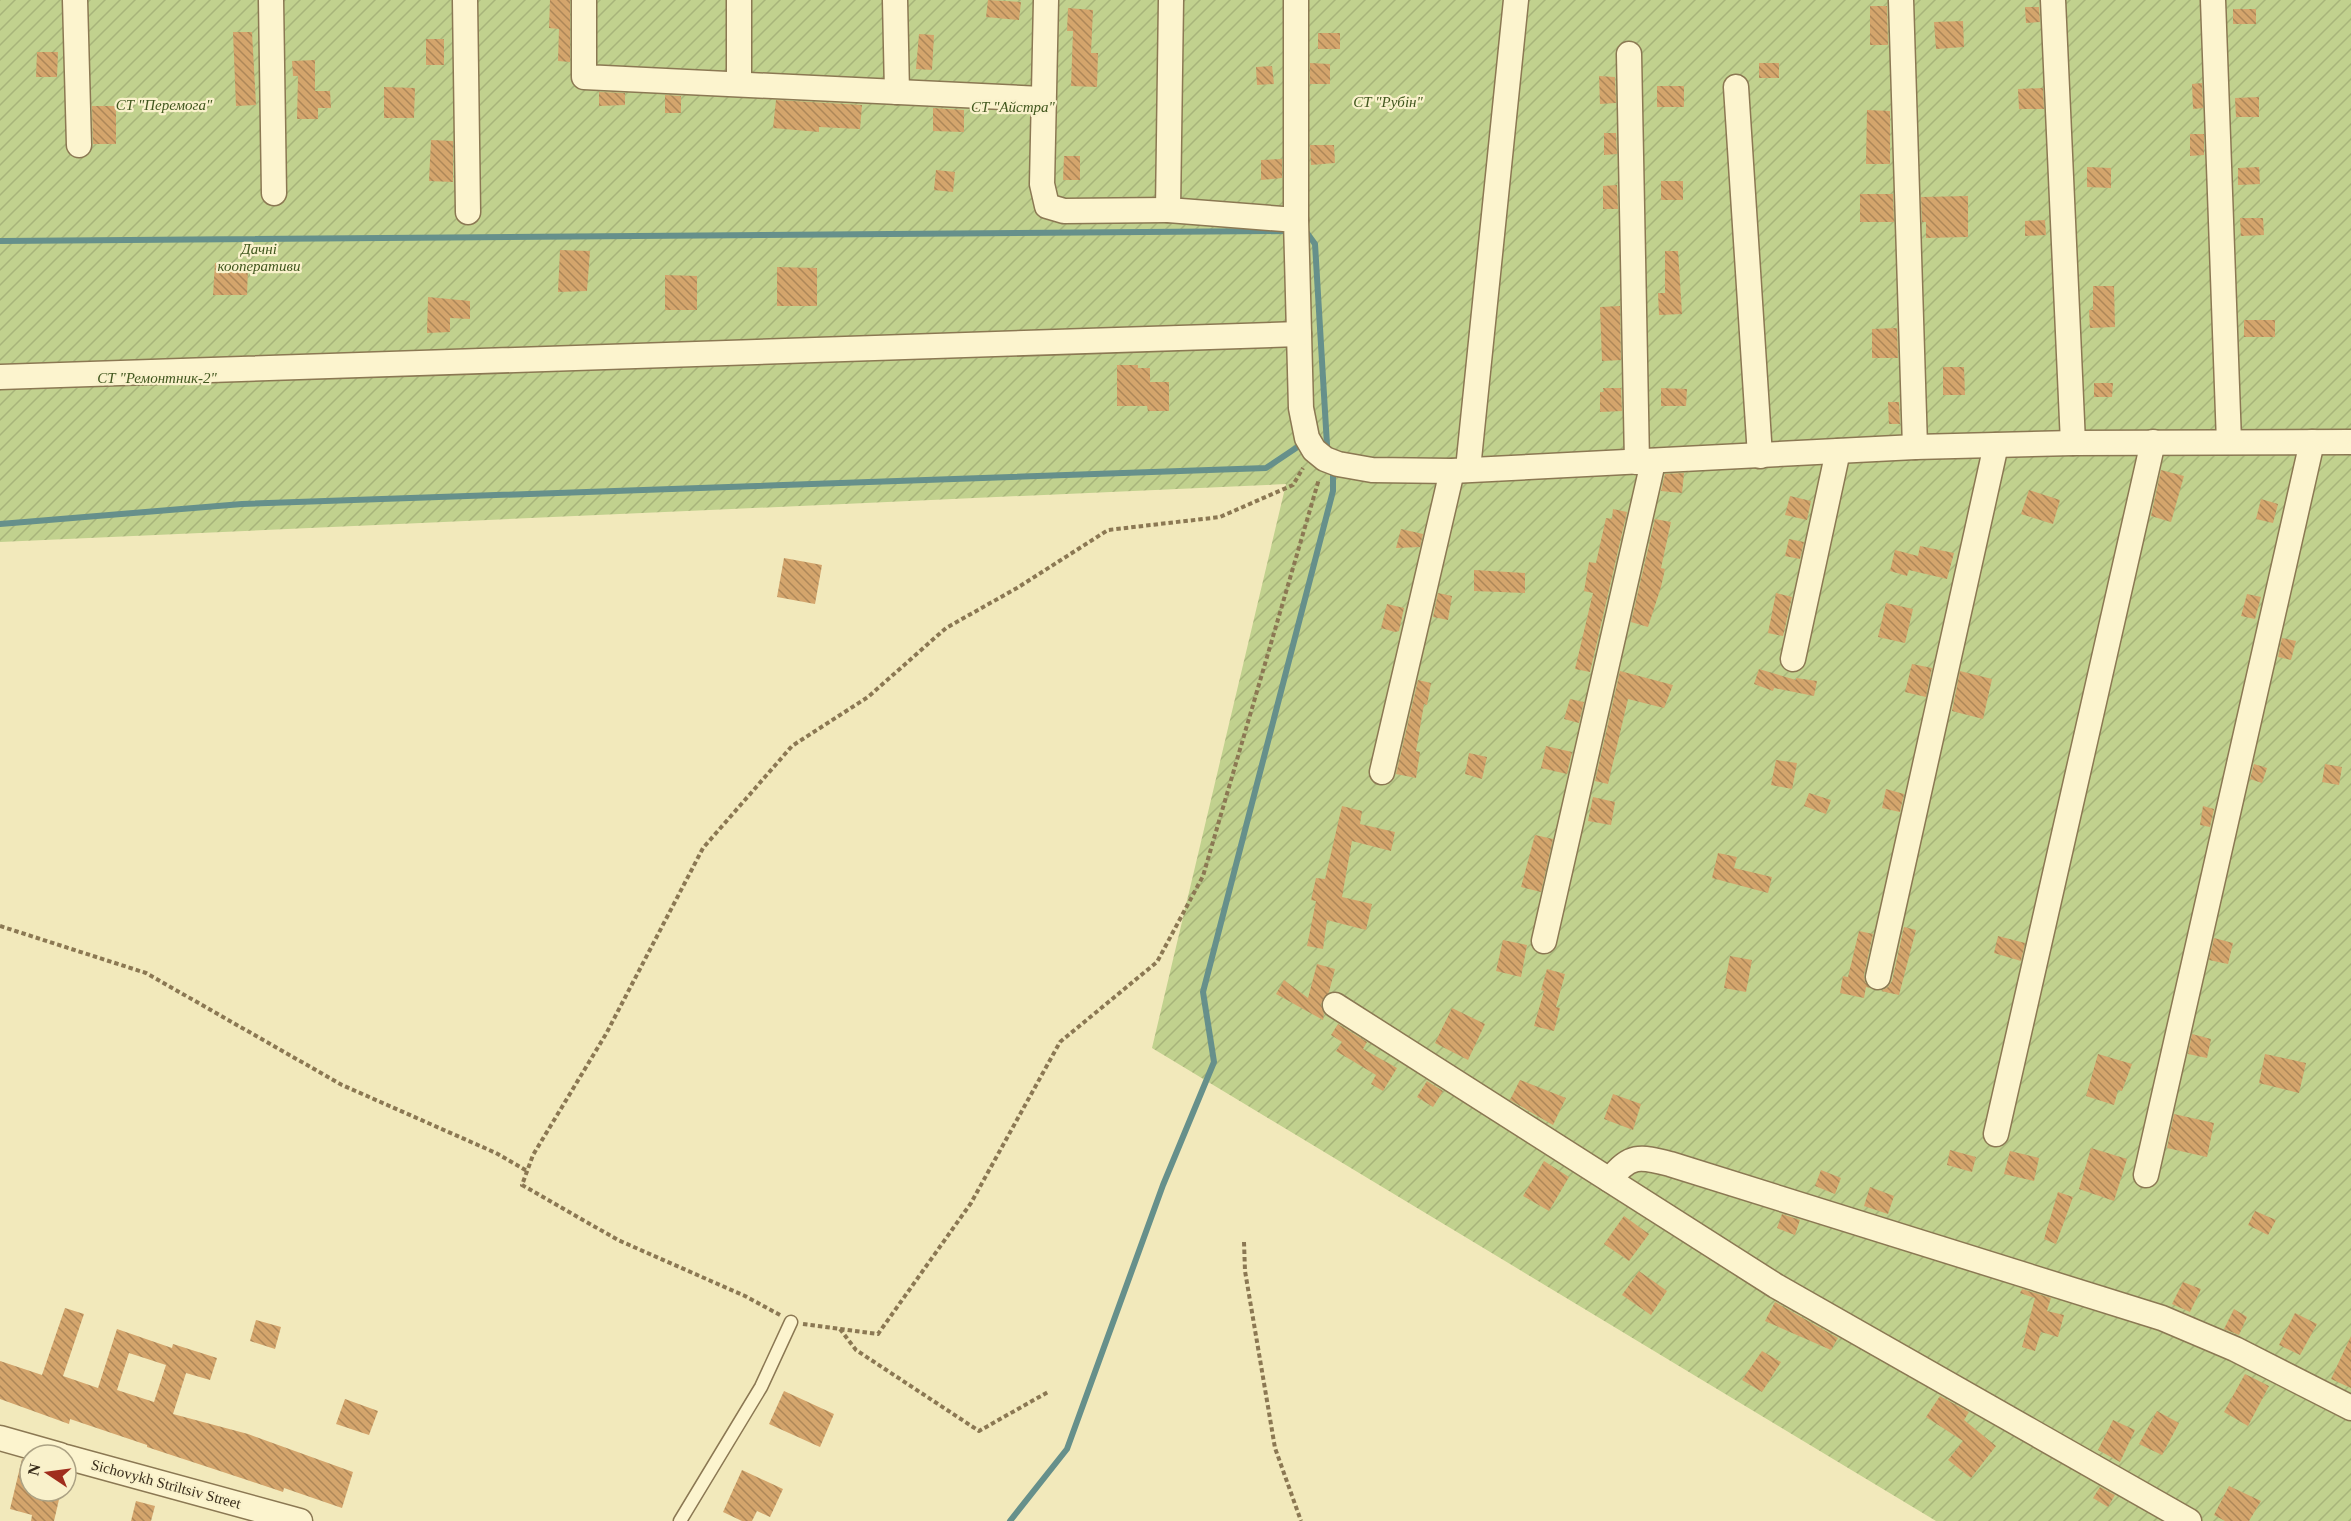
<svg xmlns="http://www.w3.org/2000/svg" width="2351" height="1521" font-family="Georgia,serif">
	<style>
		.garden { fill: url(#garden-furrows) }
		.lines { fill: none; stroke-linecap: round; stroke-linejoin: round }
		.stream { stroke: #66908b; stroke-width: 6 }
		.building { fill: url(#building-back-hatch); fill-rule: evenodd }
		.lane-casing { stroke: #8b7853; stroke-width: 15 }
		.street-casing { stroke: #8b7853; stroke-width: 27 }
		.path { stroke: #8b7853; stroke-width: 4; stroke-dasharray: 4.5 3; stroke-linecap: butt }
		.lane { stroke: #fcf4ce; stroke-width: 12 }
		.street { stroke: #fcf4ce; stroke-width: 24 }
		.labels { text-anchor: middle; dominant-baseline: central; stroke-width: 4.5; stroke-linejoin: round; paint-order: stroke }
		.park-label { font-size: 15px; font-style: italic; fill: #41571e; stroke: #f9f1cb }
		.street-label { font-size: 15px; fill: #382c1a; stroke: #f9f1cb }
	</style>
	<defs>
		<pattern id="garden-furrows" width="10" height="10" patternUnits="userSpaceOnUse" patternTransform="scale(1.5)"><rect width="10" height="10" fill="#c1d18e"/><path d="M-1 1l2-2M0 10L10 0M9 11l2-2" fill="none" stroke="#a7b47a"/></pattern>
		<pattern id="building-back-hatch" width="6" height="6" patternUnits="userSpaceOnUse" patternTransform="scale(1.5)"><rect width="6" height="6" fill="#d4a56c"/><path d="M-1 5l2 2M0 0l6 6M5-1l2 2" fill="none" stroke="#ad8758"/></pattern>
	</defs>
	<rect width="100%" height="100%" fill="#f2e9bb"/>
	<polygon class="garden" points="0,0 2351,0 2351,1521 1936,1521 1152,1048 1286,484 0,542"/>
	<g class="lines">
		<g class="stream">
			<polyline points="1307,233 1315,244 1327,445"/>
			<polyline points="0,241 1287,231"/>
			<polyline points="0,524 242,504 1266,468 1296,448"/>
			<polyline points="1010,1521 1067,1449 1163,1185 1214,1062 1203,992 1333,491 1333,476"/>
		</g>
	</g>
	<g class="building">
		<polygon points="550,0 570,0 570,62 558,61 559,29 549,28"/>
		<polygon points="988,0 1021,2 1019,20 986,17"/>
		<polygon points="1870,6 1887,6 1888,45 1870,45"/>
		<polygon points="2025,7 2039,7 2040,22 2026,23"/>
		<polygon points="1068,8 1093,10 1091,53 1098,53 1097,87 1071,86 1073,31 1067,31"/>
		<rect x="2233" y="9" width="23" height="15"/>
		<polygon points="1963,21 1964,47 1936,49 1934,22"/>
		<polygon points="233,32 252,32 256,105 236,106"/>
		<rect x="1318" y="33" width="22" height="16"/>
		<polygon points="919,34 934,35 932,70 916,69"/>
		<rect x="426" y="39" width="18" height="26"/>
		<polygon points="37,52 58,52 57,77 36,77"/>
		<polygon points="315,60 315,91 330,91 331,108 318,108 318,119 297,119 298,76 293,76 292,61"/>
		<polygon points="1310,63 1330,64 1330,84 1310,84"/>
		<rect x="1759" y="63" width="20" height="15"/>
		<polygon points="1272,66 1274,84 1257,85 1256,67"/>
		<polygon points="1599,76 1615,77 1616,103 1600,104"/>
		<polygon points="2202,83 2203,108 2193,109 2192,84"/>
		<rect x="1657" y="86" width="27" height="21"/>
		<polygon points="384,87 415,88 414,118 384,118"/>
		<polygon points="2043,88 2044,109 2019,109 2018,89"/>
		<polygon points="599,92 625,93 625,105 599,106"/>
		<polygon points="665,95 681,96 681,113 665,113"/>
		<polygon points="2259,97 2259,117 2236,117 2235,98"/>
		<polygon points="776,100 862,105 860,129 819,127 819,132 773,128"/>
		<polygon points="92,106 116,106 116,144 93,144"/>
		<polygon points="933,108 964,110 964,132 933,131"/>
		<polygon points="1867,110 1890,111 1890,164 1866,164"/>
		<polygon points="1604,133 1616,133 1617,154 1604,155"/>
		<polygon points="2190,134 2204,134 2204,155 2190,156"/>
		<polygon points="431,140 453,141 453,182 429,181"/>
		<polygon points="1310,145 1334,145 1335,163 1311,165"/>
		<polygon points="1064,156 1080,156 1080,180 1063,180"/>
		<polygon points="1282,159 1282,178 1261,180 1261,160"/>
		<polygon points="2087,167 2111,168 2111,188 2087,187"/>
		<polygon points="2259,167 2260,184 2238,185 2238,168"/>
		<polygon points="936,170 955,172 953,192 934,190"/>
		<rect x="1661" y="181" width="22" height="19"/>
		<polygon points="1617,185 1618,209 1603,209 1603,186"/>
		<polygon points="1860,194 1893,194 1894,222 1860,222"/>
		<polygon points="1968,196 1968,237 1926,238 1926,222 1922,222 1921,197"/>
		<polygon points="2240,218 2263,218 2264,235 2241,236"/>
		<polygon points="2045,220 2046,235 2025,236 2025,221"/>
		<polygon points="560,250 590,251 587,291 558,292"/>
		<polygon points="1665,251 1678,251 1682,314 1659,315 1658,293 1665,293"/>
		<polygon points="215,263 248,267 247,295 213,295"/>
		<polygon points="777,267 817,268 817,306 777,306"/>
		<polygon points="665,275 697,276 697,310 665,310"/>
		<polygon points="2093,286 2114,286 2115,327 2090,328 2089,310 2093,310"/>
		<polygon points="428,297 470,301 470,319 450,318 450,332 427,333"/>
		<polygon points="1620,306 1621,360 1602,361 1600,307"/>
		<rect x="2244" y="320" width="31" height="17"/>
		<polygon points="1897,328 1898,358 1872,358 1872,329"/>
		<polygon points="1117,365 1138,365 1138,368 1150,368 1150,382 1169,382 1169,411 1148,411 1147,406 1117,406"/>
		<polygon points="1943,367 1964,367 1965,395 1943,395"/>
		<polygon points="2094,383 2113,383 2112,397 2094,397"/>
		<polygon points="1603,388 1621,388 1622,411 1600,412 1600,392 1604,392"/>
		<polygon points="1661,388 1687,389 1686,406 1661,406"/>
		<polygon points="1888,402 1899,402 1900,424 1889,424"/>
		<polygon points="2161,470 2184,476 2171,522 2151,516"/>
		<polygon points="1684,473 1682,493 1661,491 1665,474"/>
		<polygon points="2029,490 2060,500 2053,524 2021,514"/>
		<polygon points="1790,496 1811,501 1807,520 1785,515"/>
		<polygon points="2261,499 2278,504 2273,523 2256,519"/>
		<polygon points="1613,509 1627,512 1590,672 1575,669 1593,593 1584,591 1589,562 1596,563 1606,518 1612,519"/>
		<polygon points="1655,519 1671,522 1661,568 1665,569 1661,587 1648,627 1631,622"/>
		<polygon points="1401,529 1423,534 1420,547 1396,548"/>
		<polygon points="1789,539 1804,542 1800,559 1785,556"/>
		<polygon points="1920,546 1954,553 1947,579 1909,570 1907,576 1890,571 1895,550 1918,556"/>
		<polygon points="784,558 822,565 815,604 777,597"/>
		<polygon points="1474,570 1525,573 1525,593 1474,591"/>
		<polygon points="1438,593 1452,596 1448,620 1433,617"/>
		<polygon points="1776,593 1792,597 1783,636 1768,633"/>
		<polygon points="2247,594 2261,597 2255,619 2241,616"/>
		<polygon points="1886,603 1913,609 1905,643 1878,637"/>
		<polygon points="1387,604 1404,608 1399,631 1395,632 1381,628"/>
		<polygon points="2282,638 2296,641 2291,660 2278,657"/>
		<polygon points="1912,664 1932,668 1926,697 1905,692"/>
		<polygon points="1759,669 1796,680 1796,678 1817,681 1814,696 1774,688 1773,691 1754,684"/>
		<polygon points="1620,671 1673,685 1664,708 1628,699 1608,784 1595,781"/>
		<polygon points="1960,671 1992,679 1983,719 1952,711"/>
		<polygon points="1418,680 1431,683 1427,705 1424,704 1416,751 1420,752 1416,778 1396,774"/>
		<polygon points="1570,699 1584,702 1579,723 1564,719"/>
		<polygon points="1546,746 1572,752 1567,774 1541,768"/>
		<polygon points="1469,753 1487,757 1482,779 1465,774"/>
		<polygon points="1776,760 1797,763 1792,789 1771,785"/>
		<polygon points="2254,764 2267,768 2262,783 2250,779"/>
		<polygon points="2325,764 2342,767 2339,785 2322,782"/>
		<polygon points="1886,789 1904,794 1900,812 1882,808"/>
		<polygon points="1809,793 1831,800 1826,814 1804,806"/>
		<polygon points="1593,797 1615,802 1611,825 1588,821"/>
		<polygon points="1342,806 1362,811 1360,824 1395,832 1391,851 1352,841 1342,897 1372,904 1366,930 1327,920 1323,949 1307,946 1316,901 1311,900 1316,878 1325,879"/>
		<polygon points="2203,806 2214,809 2210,827 2200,825"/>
		<polygon points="1535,835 1553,839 1541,892 1521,887"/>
		<polygon points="1718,853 1737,857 1734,868 1772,877 1768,893 1712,878"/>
		<polygon points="1904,927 1916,930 1899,995 1881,991 1888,987 1892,981"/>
		<polygon points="1859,931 1873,934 1864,975 1865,982 1870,988 1866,987 1864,998 1840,993 1843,976 1848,977"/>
		<polygon points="1998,936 2025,943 2021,961 1994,953"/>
		<polygon points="2214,938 2233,943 2228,964 2209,960"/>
		<polygon points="1503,940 1527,945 1521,977 1496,971"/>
		<polygon points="1730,956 1752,960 1746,992 1724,988"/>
		<polygon points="1317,964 1335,969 1329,992 1321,1004 1324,1014 1323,1020 1276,994 1284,980 1308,998"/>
		<polygon points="1547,969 1565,974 1556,1007 1560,1008 1554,1031 1534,1026 1544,991 1541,990"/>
		<polygon points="1452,1008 1485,1024 1468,1060 1435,1043"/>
		<polygon points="1338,1024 1367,1042 1363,1049 1397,1068 1383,1091 1371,1084 1376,1075 1336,1051 1342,1042 1331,1035"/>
		<polygon points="2192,1034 2211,1039 2207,1058 2188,1054"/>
		<polygon points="2098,1054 2132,1064 2122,1091 2118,1090 2114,1105 2086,1096"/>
		<polygon points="2265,1054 2306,1063 2299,1093 2259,1083"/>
		<polygon points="1520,1080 1566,1098 1553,1125 1510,1100"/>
		<polygon points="1427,1081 1443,1091 1433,1107 1417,1097"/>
		<polygon points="1613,1094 1641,1104 1633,1130 1604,1119"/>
		<polygon points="2174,1114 2214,1123 2207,1157 2167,1148"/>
		<polygon points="2091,1148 2127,1159 2114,1201 2079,1189"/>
		<polygon points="1950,1150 1976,1157 1972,1172 1947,1165"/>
		<polygon points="2010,1151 2039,1158 2034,1181 2004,1174"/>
		<polygon points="1544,1161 1569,1177 1549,1211 1523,1196"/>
		<polygon points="1821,1170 1841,1178 1835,1194 1815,1186"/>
		<polygon points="1870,1187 1894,1196 1888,1214 1864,1206"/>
		<polygon points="2058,1192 2073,1197 2056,1244 2044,1239"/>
		<polygon points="2255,1211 2276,1220 2268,1235 2248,1225"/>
		<polygon points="1782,1214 1800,1220 1795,1235 1777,1228"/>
		<polygon points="1624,1216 1649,1234 1629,1261 1604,1244"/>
		<polygon points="1639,1271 1667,1291 1651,1315 1622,1295"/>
		<polygon points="2183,1282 2201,1289 2190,1312 2172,1304"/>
		<polygon points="2022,1289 2051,1298 2047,1311 2064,1315 2058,1337 2041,1332 2035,1351 2022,1347 2035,1298 2020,1293"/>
		<polygon points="1775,1302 1838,1338 1831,1350 1765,1321"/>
		<path d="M65 1308 84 1314 63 1376 98 1388 117 1329 172 1348 173 1344 217 1358 210 1380 186 1373 173 1414 248 1434 353 1472 342 1508 284 1488 283 1492 235 1476 147 1447V1445L70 1419 69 1424 0 1399V1361L42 1375ZM129 1353 166 1365 154 1402 117 1390Z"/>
		<polygon points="2234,1309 2247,1317 2239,1335 2224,1329"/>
		<polygon points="2295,1313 2317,1324 2300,1355 2279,1345"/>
		<polygon points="256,1320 281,1327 275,1349 250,1341"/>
		<polygon points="2351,1336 2351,1388 2331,1379"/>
		<polygon points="1762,1351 1781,1362 1762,1392 1742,1380"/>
		<polygon points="2245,1374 2269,1386 2248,1426 2224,1412"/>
		<polygon points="784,1391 834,1414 820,1447 769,1424"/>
		<polygon points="1940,1396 1969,1412 1964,1420 1996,1446 1971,1478 1948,1460 1963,1441 1926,1417"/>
		<polygon points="345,1399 378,1411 369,1435 336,1424"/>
		<polygon points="2157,1411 2179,1423 2162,1455 2139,1444"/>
		<polygon points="2113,1420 2135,1430 2120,1462 2098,1450"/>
		<polygon points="22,1459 30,1461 30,1491 61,1491 54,1521 31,1521 32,1515 10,1509"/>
		<polygon points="742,1470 783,1489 770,1517 757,1511 752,1521 742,1521 723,1512"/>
		<polygon points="2229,1486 2261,1501 2249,1521 2225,1521 2214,1515"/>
		<polygon points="2100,1487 2115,1495 2108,1507 2093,1498"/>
		<polygon points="136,1501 155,1506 151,1521 131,1521"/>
	</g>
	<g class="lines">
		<defs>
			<polyline id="lane" points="680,1521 761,1387 791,1322"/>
			<g id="street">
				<polyline points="75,0 79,145"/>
				<polyline points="271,0 274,193"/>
				<polyline points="465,0 468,212"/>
				<polyline points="584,0 584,77 1042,99"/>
				<polyline points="895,0 897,92"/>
				<polyline points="1046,0 1042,184 1047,206 1064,211 1168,210"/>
				<polyline points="1171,0 1168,210 1296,220 1301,408 1307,438 1314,450 1325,459 1338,464 1372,470 1452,471 1915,447 2073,443 2351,442"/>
				<polyline points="1901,0 1915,447"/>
				<polyline points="2053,0 2073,443"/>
				<polyline points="2213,0 2229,442"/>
				<polyline points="1629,54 1637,462"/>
				<polyline points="739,84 739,0"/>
				<polyline points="1736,87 1760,456"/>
				<polyline points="1296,220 1296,0"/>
				<polyline points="0,377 1299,334"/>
				<polyline points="1468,469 1516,0"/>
				<polyline points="1793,659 1838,451"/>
				<polyline points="1382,772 1452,471"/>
				<polyline points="1544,941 1653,462"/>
				<polyline points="1878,977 1996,445"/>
				<polyline points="1335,1005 1776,1286 2189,1521"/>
				<polyline points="1996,1134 2153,442"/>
				<polyline points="2146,1175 2312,442"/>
				<path d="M1610 1180C1629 1154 1640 1156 1670 1164L2162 1318 2235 1349 2351 1408"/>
				<polyline points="0,1438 60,1455"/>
				<polyline points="66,1457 300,1521"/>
			</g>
		</defs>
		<use href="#lane" class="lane-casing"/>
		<use href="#street" class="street-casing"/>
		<g class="path">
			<polyline points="0,926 146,973 342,1085 496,1153 527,1171"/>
			<polyline points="1244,1242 1245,1271 1275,1448 1301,1521"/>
			<polyline points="780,1315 745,1296 618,1240 522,1185 533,1155 606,1034 703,848 792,746 868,697 946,628 1017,588 1108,530 1220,517 1293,485 1303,468"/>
			<polyline points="803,1324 878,1334 971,1203 1060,1042 1157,962 1203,876 1319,479"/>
			<polyline points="840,1329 856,1350 979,1431 1048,1392"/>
		</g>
		<use href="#lane" class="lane"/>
		<use href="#street" class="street"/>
	</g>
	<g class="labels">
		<g class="park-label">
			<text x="1388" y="102">СТ "Рубін"</text>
			<text x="164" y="105">СТ "Перемога"</text>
			<text x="1013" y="107">СТ "Айстра"</text>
			<text x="259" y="249">Дачні<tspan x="259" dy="17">кооперативи</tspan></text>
			<text x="157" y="378">СТ "Ремонтник-2"</text>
		</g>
		<g class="street-label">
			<text transform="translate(166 1484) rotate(15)">Sichovykh Striltsiv Street</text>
		</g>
	</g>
	<g transform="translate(48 1473) rotate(283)"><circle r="28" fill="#f9f1cb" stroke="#aca284" stroke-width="1.5"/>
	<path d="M0-4.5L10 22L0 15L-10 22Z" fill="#a02d1d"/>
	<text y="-9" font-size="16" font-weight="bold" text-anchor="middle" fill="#382c1a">N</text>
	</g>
</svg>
